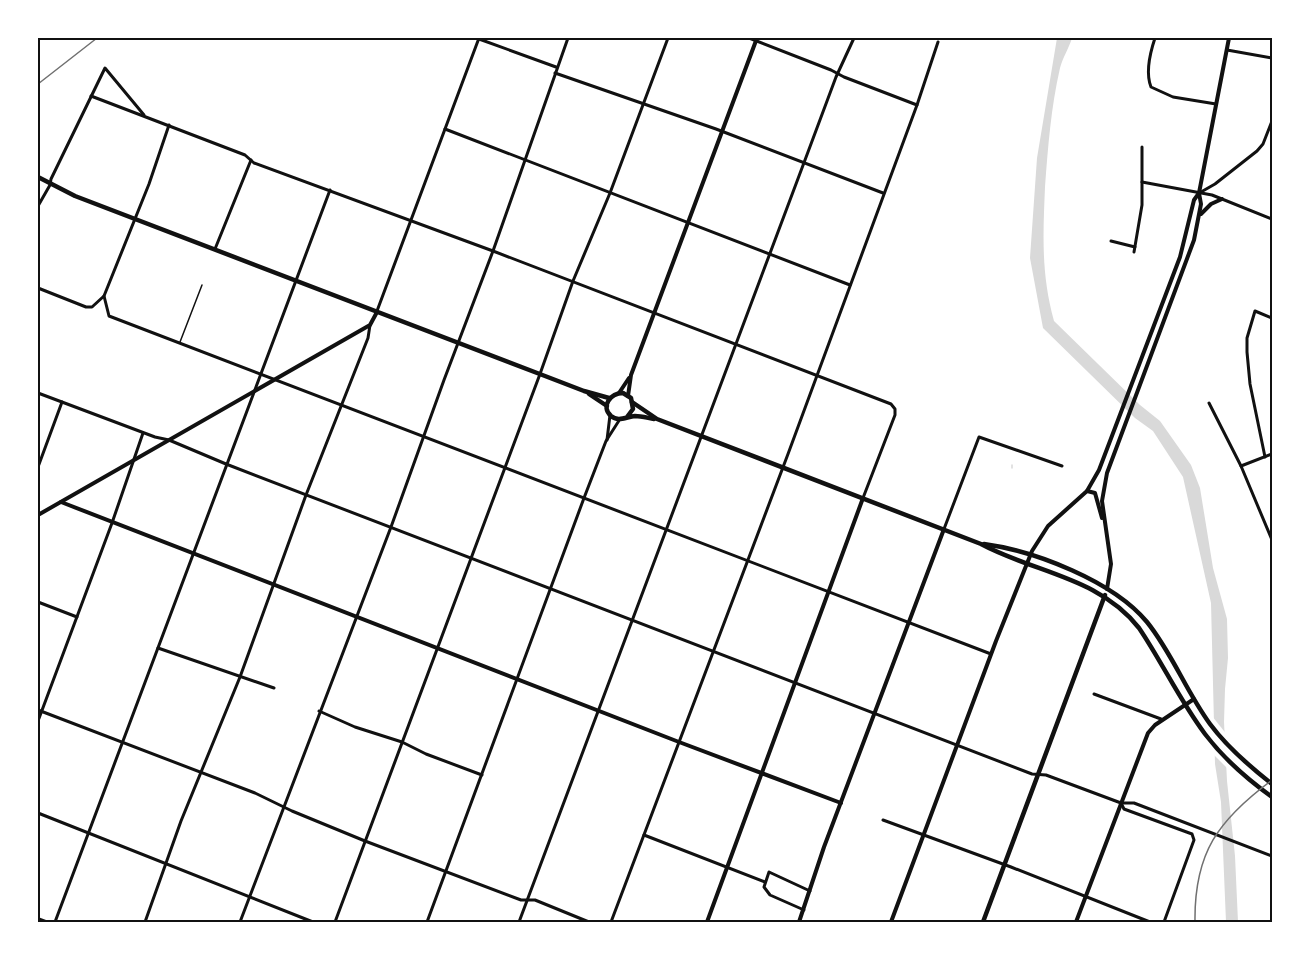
<svg xmlns="http://www.w3.org/2000/svg" width="1310" height="960" font-family="Jost,sans-serif">
	<style>
		.water { fill: #d9d9d9 }
		.pier { fill: #fff }
		.lines { fill: none; stroke-linecap: round; stroke-linejoin: round }
		.stream { stroke: #d9d9d9; stroke-width: 1.5 }
		.service { stroke: #111; stroke-width: 1.5 }
		.minor { stroke: #111; stroke-width: 3 }
		.tertiary { stroke: #111; stroke-width: 4 }
		.secondary { stroke: #111; stroke-width: 4 }
		.primary { stroke: #111; stroke-width: 4.5 }
		.rail { stroke: #707070; stroke-width: 1.5 }
		.neatline { fill: none; stroke: #111; stroke-width: 2 }
	</style>
	<rect width="100%" height="100%" fill="#fff"/>
	<path class="water" d="M1057 38H1072C1069 48 1063 57 1060 68 1051 107 1048 147 1045 187 1043 235 1041 274 1054 321L1140 405 1160 421 1191 465 1200 488 1213 568 1227 619 1228 658 1225 689 1224 722 1227 781 1235 856 1238 922H1226L1221 802 1215 764 1211 603 1183 477 1153 431 1135 418 1043 328 1030 258 1037 158Z"/>
	<polygon class="pier" points="1212,716 1228,736 1230,771 1212,753"/>
	<g class="lines">
		<polyline class="stream" points="1012,465 1012,468"/>
		<polyline class="service" points="180,342 202,285"/>
		<g class="minor">
			<polyline points="749,38 831,70 844,77 917,105"/>
			<path d="M1155 38C1150 53 1145 72 1151 87L1173 97 1216 104"/>
			<polyline points="479,39 556,67"/>
			<polyline points="1227,50 1272,58"/>
			<polyline points="555,73 716,129 883,193"/>
			<polyline points="91,96 245,155 254,163 493,251 891,404 895,409 895,415 863,498"/>
			<polyline points="445,129 850,285"/>
			<polyline points="1142,182 1212,195 1272,219"/>
			<polyline points="1201,192 1215,184 1257,151 1263,144 1272,121"/>
			<polyline points="38,206 50,185 51,179 105,68 144,115"/>
			<polyline points="1111,241 1135,247"/>
			<polyline points="215,249 251,160"/>
			<polyline points="1134,252 1142,205 1142,147"/>
			<polyline points="38,288 86,307 92,307 104,296 149,184 169,125"/>
			<polyline points="104,296 109,316 991,654"/>
			<polyline points="377,311 479,38"/>
			<polyline points="38,393 155,437 169,440 226,464 1032,774 1046,775 1121,803 1134,803 1272,856"/>
			<polyline points="1209,403 1241,466 1272,540"/>
			<polyline points="607,440 610,415"/>
			<polyline points="1265,457 1250,384 1247,352 1247,338 1255,311 1272,318"/>
			<polyline points="1241,466 1272,454"/>
			<polyline points="38,467 62,402"/>
			<polyline points="944,529 979,437 1062,466"/>
			<polyline points="38,602 77,617"/>
			<polyline points="158,648 274,688"/>
			<polyline points="1094,694 1161,719"/>
			<polyline points="38,710 255,793 292,811 365,841 521,900 535,900 589,922"/>
			<polyline points="319,711 355,727 402,742 426,754 482,775"/>
			<polyline points="38,721 112,523 143,433"/>
			<polyline points="1121,803 1124,809 1192,834 1194,840 1164,922"/>
			<polyline points="38,813 313,922"/>
			<polyline points="883,820 1011,867 1150,922"/>
			<polyline points="644,835 765,882"/>
			<polyline points="804,910 770,895 764,887 769,872 810,891"/>
			<polyline points="55,922 330,190"/>
			<polyline points="145,922 181,821 240,677 306,495 368,338 370,325"/>
			<polyline points="240,922 391,527 444,380 493,251 568,38"/>
			<polyline points="335,922 540,374 573,281 610,193 668,38"/>
			<polyline points="427,922 584,498 606,441 620,419"/>
			<polyline points="519,922 805,160 836,77 854,38"/>
			<polyline points="611,922 788,454 917,105 938,42"/>
		</g>
		<g class="tertiary">
			<polyline points="619,393 629,378"/>
			<polyline points="628,396 631,375 757,38"/>
			<polyline points="61,502 679,742 841,803"/>
			<polyline points="707,922 863,498"/>
			<polyline points="799,922 824,847 944,529"/>
			<polyline points="1076,922 1148,733 1155,725 1194,699"/>
		</g>
		<g class="secondary">
			<polyline points="1201,214 1211,204 1222,199"/>
			<polyline points="1087,491 1095,493 1102,518"/>
			<polyline points="38,515 370,325 377,312"/>
			<polyline points="1107,589 1111,564 1102,501 1107,473 1194,240 1201,204 1199,193 1229,38"/>
			<polyline points="38,919 46,922"/>
			<polyline points="891,922 996,641 1032,551 1048,526 1087,491 1099,470 1180,257 1194,200 1199,193"/>
		</g>
		<g class="primary">
			<polyline points="38,177 75,196 545,376 584,391 609,398"/>
			<polyline points="589,394 607,406"/>
			<path d="M632 402 657 419 981 544C1035 573 1099 577 1139 628 1162 662 1180 701 1205 734 1224 759 1247 779 1272 797"/>
			<path d="M627 417 633 409 631 398 623 393C611 393 600 406 611 416 618 422 626 417 635 416 641 416 648 418 654 419"/>
			<path d="M984 544C1035 551 1113 581 1147 622 1172 653 1186 691 1210 724 1227 747 1249 766 1272 784"/>
			<polyline points="983,922 1105,595"/>
		</g>
		<g class="rail">
			<polyline points="38,84 97,38"/>
			<path d="M1195 922C1194 853 1218 820 1272 780"/>
		</g>
	</g>
	<rect width="1310" height="960" fill="none" stroke="#ffffff" stroke-width="78"/>
	<rect x="39" y="39" width="1232" height="882" class="neatline"/>
</svg>
